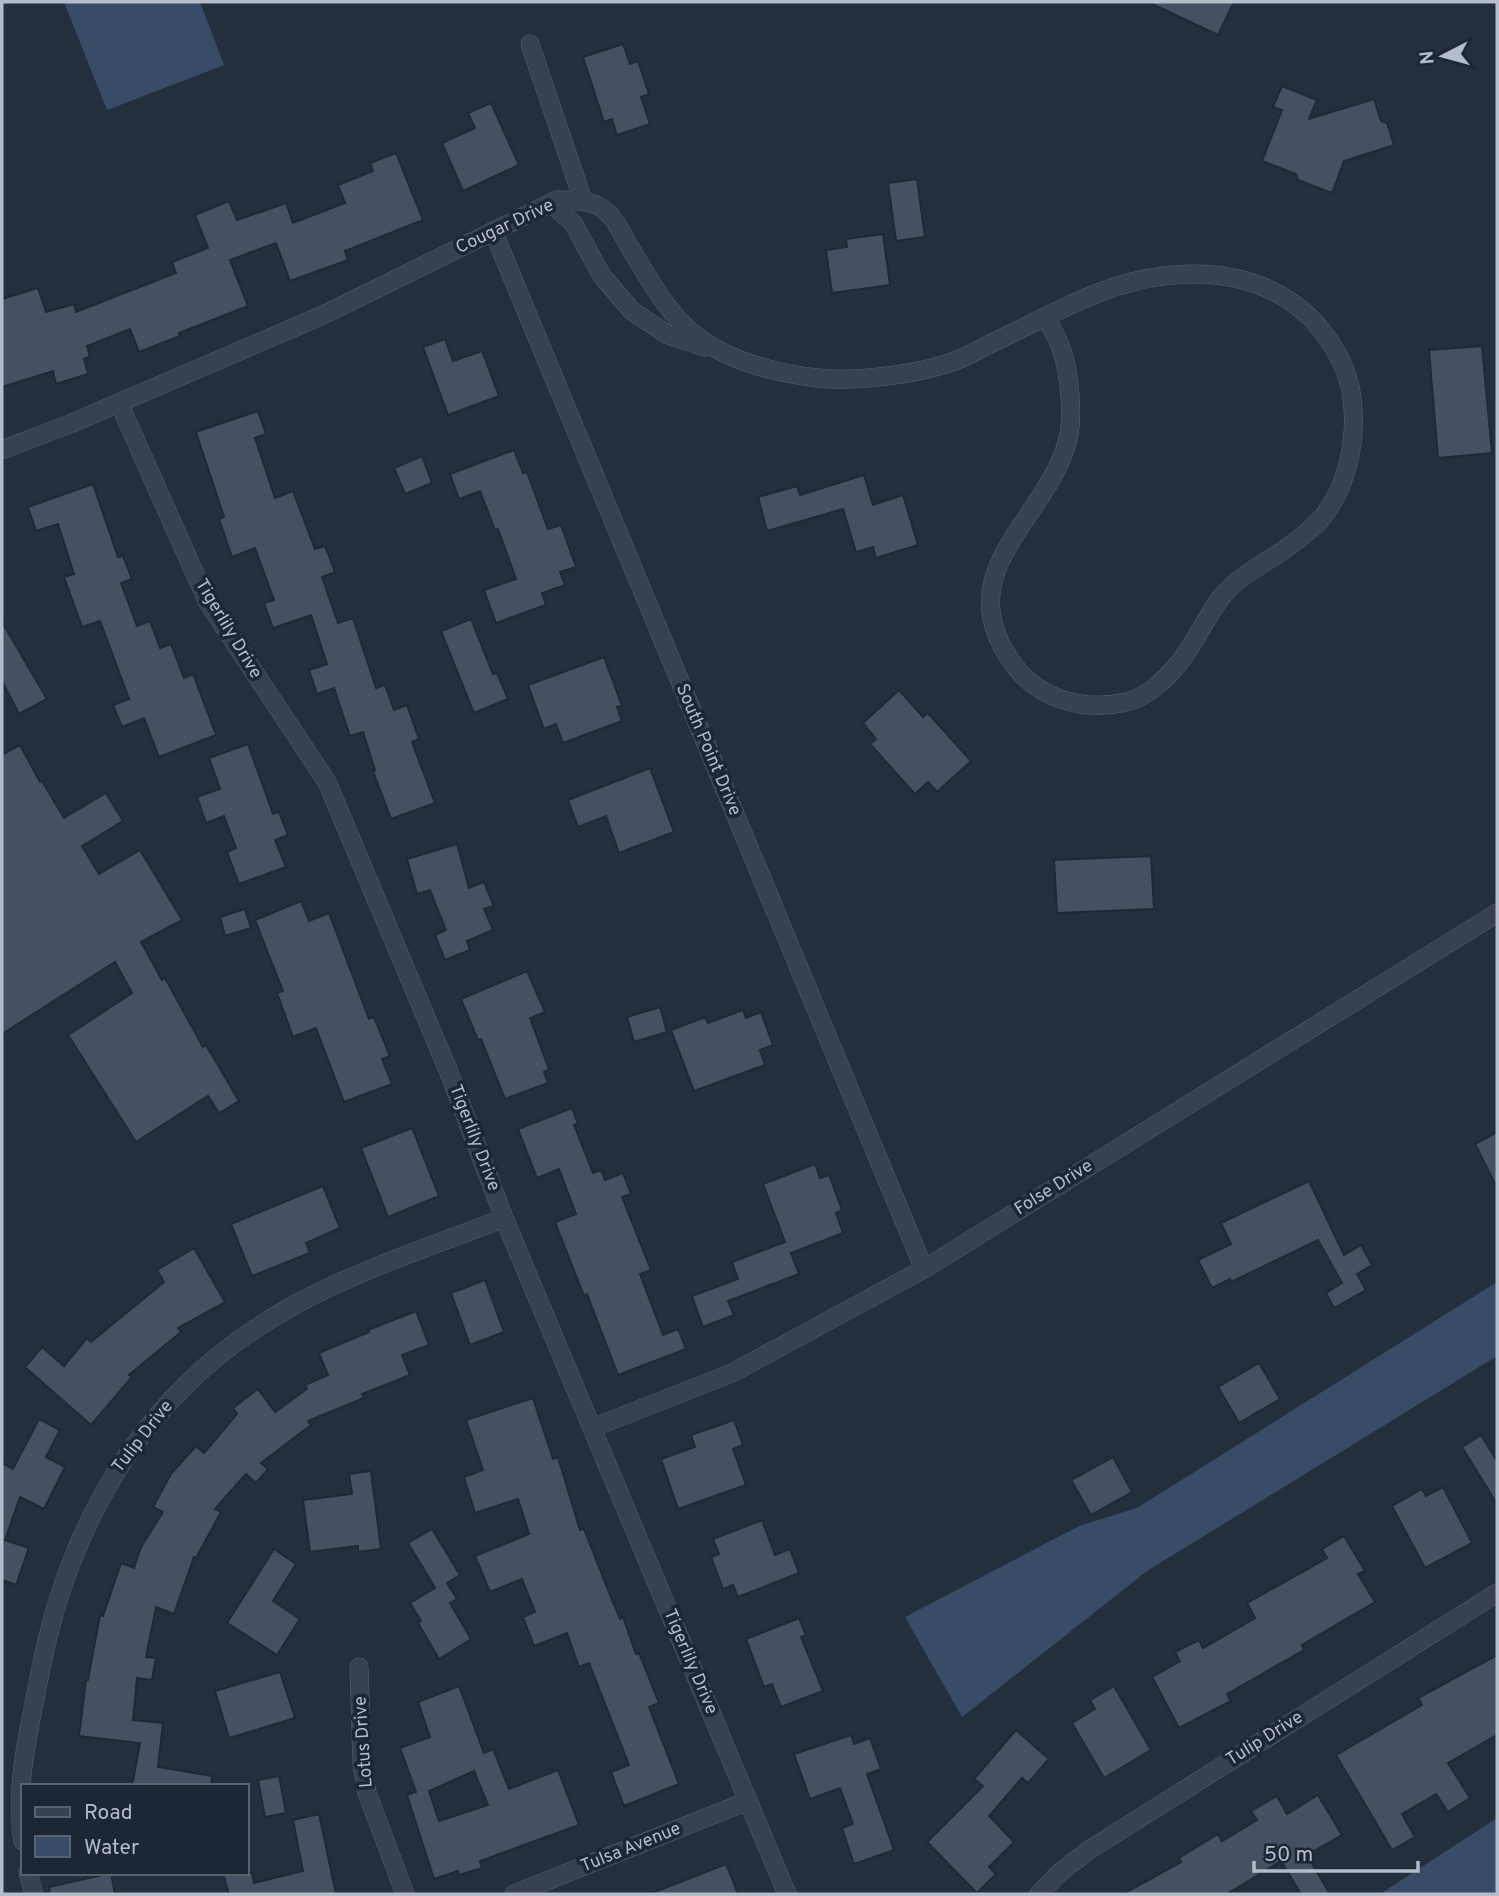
<svg xmlns="http://www.w3.org/2000/svg" width="1499" height="1896" font-family="Overpass,sans-serif">
	<style>
		.water { fill: #394c67 }
		.building { fill: #455162; stroke: #1f2835; stroke-width: 2; fill-rule: evenodd }
		.lines { fill: none; stroke-linecap: round; stroke-linejoin: round }
		.minor-casing { stroke: #565f6c; stroke-width: 19 }
		.minor { stroke: #38414e; stroke-width: 18 }
		.labels { text-anchor: middle; dominant-baseline: central; stroke-width: 7; stroke-linejoin: round; paint-order: stroke }
		.street-label { font-size: 18px; fill: #b4bcc9; stroke: #1d2633 }
	</style>
	<rect width="100%" height="100%" fill="#242f3e"/>
	<g class="water">
		<polygon points="64,2 200,2 224,65 107,110"/>
		<polygon points="1497,1282 1497,1356 1147,1571 962,1717 905,1617 1079,1526 1137,1508"/>
		<polygon points="1497,1818 1497,1894 1380,1894"/>
	</g>
	<g class="building">
		<polygon points="1148,2 1234,2 1218,35"/>
		<polygon points="623,44 630,64 638,61 649,94 641,97 650,124 617,135 612,119 604,122 583,57"/>
		<polygon points="1282,86 1317,100 1309,119 1374,99 1381,121 1387,123 1394,145 1344,161 1332,193 1298,180 1296,174 1262,161 1282,110 1273,107"/>
		<polygon points="491,103 519,165 463,191 442,143 475,128 468,113"/>
		<polygon points="396,153 423,220 345,251 348,260 290,281 276,243 230,260 248,306 179,333 180,336 139,352 130,329 87,346 90,357 84,359 88,374 56,384 53,371 2,387 2,299 38,288 46,312 74,304 76,312 176,273 172,262 208,248 195,215 229,201 237,220 286,203 293,223 345,203 338,185 373,171 370,163"/>
		<polygon points="917,179 925,237 896,241 888,183"/>
		<polygon points="883,234 890,285 832,293 826,250 847,247 846,239"/>
		<polygon points="445,339 453,361 482,351 499,396 448,415 423,347"/>
		<polygon points="1482,346 1492,453 1438,458 1429,350"/>
		<polygon points="258,411 266,434 255,438 275,498 293,491 315,549 325,546 335,572 322,577 338,623 353,618 376,688 385,685 394,710 407,705 419,739 412,742 435,803 391,819 373,771 375,770 363,732 350,736 334,688 317,694 309,670 327,664 311,615 273,628 264,603 274,600 255,548 232,557 219,519 224,517 196,432"/>
		<polygon points="514,450 523,473 527,472 548,529 561,525 576,567 560,572 565,585 542,593 546,605 496,623 484,590 516,579 498,529 495,530 480,491 459,499 450,474"/>
		<polygon points="422,456 432,483 405,494 394,468"/>
		<polygon points="864,475 873,505 903,495 918,545 876,558 873,547 856,552 843,509 767,531 758,497 797,486 800,495"/>
		<polygon points="93,484 118,557 123,556 132,579 121,583 137,626 150,621 160,648 171,644 184,678 193,674 216,735 159,757 144,718 122,727 113,705 129,699 100,621 82,627 64,577 74,574 58,524 36,531 28,507"/>
		<polygon points="471,619 493,674 497,673 508,699 474,713 441,631"/>
		<polygon points="2,622 47,699 19,714 2,681"/>
		<polygon points="604,657 622,706 617,707 622,721 563,743 556,724 544,729 528,685"/>
		<polygon points="899,690 923,717 928,713 971,761 937,792 928,782 915,794 870,744 876,739 863,723"/>
		<polygon points="248,744 273,814 279,812 288,835 275,840 286,867 239,884 227,852 236,848 224,816 206,823 197,797 220,789 209,758"/>
		<polygon points="20,745 40,782 42,781 64,818 106,793 123,821 82,846 99,874 140,850 182,920 141,942 162,980 165,978 203,1047 206,1045 239,1101 219,1113 208,1096 136,1142 68,1035 132,993 115,962 2,1034 2,755"/>
		<polygon points="650,768 674,832 619,853 606,816 578,827 568,800"/>
		<polygon points="457,844 469,888 484,882 494,906 484,909 493,930 467,941 470,950 445,960 435,935 446,930 430,890 417,894 407,859"/>
		<polygon points="1151,856 1154,909 1057,913 1054,860"/>
		<polygon points="301,901 309,921 329,913 369,1019 374,1017 390,1056 382,1059 392,1084 344,1102 316,1028 293,1037 277,993 283,991 255,920"/>
		<polygon points="245,909 251,928 225,936 220,917"/>
		<polygon points="527,971 545,1012 530,1018 549,1069 544,1072 548,1083 505,1099 481,1039 478,1040 461,999"/>
		<polygon points="660,1007 667,1032 634,1042 627,1017"/>
		<polygon points="743,1010 746,1018 761,1012 773,1045 760,1050 765,1065 694,1091 671,1030 705,1017 708,1023"/>
		<polygon points="572,1108 578,1124 574,1125 593,1173 601,1170 605,1180 623,1173 631,1194 622,1197 651,1270 640,1274 663,1335 678,1329 686,1349 618,1375 587,1294 584,1296 555,1222 576,1214 559,1169 537,1178 518,1129"/>
		<polygon points="412,1128 439,1196 388,1217 361,1148"/>
		<polygon points="1497,1132 1497,1188 1475,1144"/>
		<polygon points="815,1164 820,1178 829,1175 842,1210 836,1213 843,1233 791,1253 799,1274 728,1301 734,1315 703,1327 692,1296 738,1279 732,1262 785,1242 763,1184"/>
		<polygon points="1309,1181 1344,1255 1361,1245 1372,1265 1357,1274 1366,1290 1334,1308 1326,1293 1342,1283 1318,1240 1231,1282 1230,1279 1212,1288 1198,1260 1231,1244 1221,1223"/>
		<polygon points="323,1186 340,1228 306,1243 310,1253 252,1276 231,1224"/>
		<polygon points="194,1248 225,1302 178,1328 181,1332 129,1375 132,1377 91,1425 25,1367 42,1347 64,1366 87,1338 91,1342 164,1282 157,1270"/>
		<polygon points="485,1280 504,1332 470,1345 451,1293"/>
		<polygon points="416,1311 429,1345 402,1355 410,1375 362,1394 364,1398 308,1421 311,1425 261,1463 268,1469 256,1483 246,1474 215,1509 221,1512 196,1558 194,1557 174,1614 156,1607 146,1657 156,1658 152,1680 137,1678 133,1720 163,1723 158,1767 212,1776 211,1786 132,1786 140,1743 79,1736 86,1680 88,1680 100,1615 103,1616 121,1563 134,1568 141,1547 163,1512 153,1507 171,1474 196,1446 204,1453 237,1414 233,1408 258,1389 275,1412 307,1389 305,1385 328,1375 319,1353 369,1332 368,1330"/>
		<polygon points="1259,1363 1280,1399 1239,1423 1218,1387"/>
		<polygon points="533,1398 553,1459 558,1457 580,1530 584,1529 610,1595 620,1619 623,1617 636,1654 639,1653 659,1703 649,1707 679,1784 624,1806 611,1772 629,1765 589,1663 579,1667 567,1633 534,1646 523,1617 535,1612 522,1579 490,1592 475,1556 529,1534 518,1499 475,1513 464,1477 483,1470 466,1420"/>
		<polygon points="39,1419 60,1430 46,1457 65,1467 44,1509 20,1497 5,1540 29,1548 16,1585 2,1580 2,1463 13,1469"/>
		<polygon points="734,1420 743,1445 733,1449 746,1485 678,1509 661,1459 695,1447 691,1435"/>
		<polygon points="1481,1435 1497,1461 1497,1504 1462,1447"/>
		<polygon points="1113,1457 1132,1492 1091,1515 1071,1480"/>
		<polygon points="371,1471 381,1549 358,1552 358,1546 310,1552 303,1500 352,1494 349,1474"/>
		<polygon points="1443,1487 1472,1543 1425,1568 1392,1506 1422,1489 1426,1496"/>
		<polygon points="762,1520 775,1555 790,1549 799,1573 738,1597 733,1585 723,1589 711,1557 719,1554 713,1539"/>
		<polygon points="432,1529 460,1575 447,1583 457,1599 450,1603 471,1639 439,1659 418,1623 421,1621 410,1603 435,1588 408,1543"/>
		<polygon points="1344,1536 1365,1571 1358,1574 1375,1602 1302,1645 1304,1650 1227,1694 1231,1701 1179,1728 1152,1677 1180,1661 1175,1652 1199,1640 1203,1648 1255,1618 1247,1603 1327,1558 1322,1549"/>
		<polygon points="274,1549 296,1564 273,1601 300,1619 277,1655 227,1623"/>
		<polygon points="799,1618 806,1635 801,1637 823,1691 781,1707 772,1684 764,1687 746,1639"/>
		<polygon points="1497,1655 1497,1735 1448,1763 1470,1798 1448,1812 1436,1794 1402,1814 1415,1837 1392,1850 1336,1755 1422,1705 1418,1698"/>
		<polygon points="280,1672 295,1718 229,1738 215,1691"/>
		<path d="M459 1686 484 1753 493 1749 509 1789 558 1770 579 1825 480 1861 482 1868 459 1875 458 1871 434 1879 407 1795 416 1792 400 1748 430 1737 418 1702ZM474 1771 488 1805 439 1821 429 1791Z"/>
		<polygon points="1114,1686 1151,1750 1104,1778 1072,1723 1095,1709 1090,1700"/>
		<polygon points="1016,1730 1049,1759 1028,1783 1022,1778 989,1816 1014,1842 989,1867 996,1874 977,1893 927,1842 983,1786 974,1779"/>
		<polygon points="851,1735 854,1744 870,1738 881,1769 867,1774 894,1850 854,1864 842,1828 853,1824 840,1788 810,1799 794,1754"/>
		<polygon points="279,1776 286,1813 265,1817 258,1780"/>
		<polygon points="1318,1795 1342,1835 1307,1855 1330,1894 1301,1894 1281,1861 1227,1894 1123,1894 1181,1862 1179,1858 1218,1834 1222,1841 1257,1820 1251,1811 1277,1796 1287,1814"/>
		<polygon points="319,1814 336,1894 229,1894 223,1873 252,1873 254,1883 303,1871 293,1820"/>
		<polygon points="726,1864 738,1894 652,1894 652,1893"/>
		<polygon points="111,1873 115,1894 50,1894 49,1887"/>
	</g>
	<g class="lines">
		<defs>
			<g id="minor">
				<polyline points="530,44 583,200"/>
				<polyline points="551,203 573,223 602,276 632,311 668,335 705,347"/>
				<polyline points="493,231 924,1269"/>
				<polyline points="119,403 207,601 327,782 448,1070 504,1218 787,1894"/>
				<path d="M2 450 70 424 323 315 557 200C575 200 596 200 609 214 617 222 623 236 629 246 648 277 666 312 695 335 728 361 776 373 817 378 852 382 912 375 946 364 961 360 975 352 988 345 1025 328 1061 307 1098 293 1187 258 1294 266 1341 361 1364 408 1354 481 1320 520 1312 529 1301 537 1292 544 1273 559 1238 576 1224 594 1206 615 1196 643 1178 664 1166 679 1146 698 1126 702 1083 712 1037 699 1011 661 949 571 1044 522 1067 443 1074 418 1070 376 1062 351 1059 340 1051 328 1046 317"/>
				<polyline points="592,1428 732,1373 924,1269 1497,913"/>
				<polyline points="359,1667 362,1763 367,1793 405,1894"/>
				<path d="M23 1841C14 1785 30 1727 40 1673 71 1513 152 1381 298 1303 363 1268 436 1245 504 1218"/>
				<polyline points="28,1873 34,1894"/>
				<polyline points="514,1894 748,1801"/>
				<polyline points="1039,1894 1058,1874 1089,1850 1497,1593"/>
			</g>
		</defs>
		<use href="#minor" class="minor-casing"/>
		<use href="#minor" class="minor"/>
	</g>
	<g class="labels">
		<g class="street-label">
			<text transform="translate(505 227) rotate(-25)">Cougar Drive</text>
			<text transform="translate(228 629) rotate(59)">Tigerlily Drive</text>
			<text transform="translate(708 750) rotate(67)">South Point Drive</text>
			<text transform="translate(474 1138) rotate(69)">Tigerlily Drive</text>
			<text transform="translate(1054 1188) rotate(-32)">Folse Drive</text>
			<text transform="translate(143 1437) rotate(-52)">Tulip Drive</text>
			<text transform="translate(690 1662) rotate(67)">Tigerlily Drive</text>
			<text transform="translate(1265 1739) rotate(-32)">Tulip Drive</text>
			<text transform="translate(364 1742) rotate(-94)">Lotus Drive</text>
			<text transform="translate(631 1848) rotate(-22)">Tulsa Avenue</text>
		</g>
	</g>
	<rect width="1499" height="1896" fill="none" stroke="#b4bcc9" stroke-width="7"/>
	<rect x="21" y="1784" width="228" height="91" fill="#1d2633" stroke="#59626f" stroke-width="2"/>
	<rect x="35" y="1807" width="35" height="10" fill="#38414e" stroke="#59626f" stroke-width="2"/>
	<text x="84" y="1819" font-size="21" fill="#b4bcc9">Road</text>
	<rect x="35" y="1836" width="35" height="21" fill="#394c67" stroke="#59626f" stroke-width="2"/>
	<text x="84" y="1854" font-size="21" fill="#b4bcc9">Water</text>
	<g transform="translate(1443 56) rotate(264)" stroke="#1d2633" stroke-width="5" paint-order="stroke">
	<path d="M0-5L12 26L0 18L-12 26Z" fill="#b4bcc9"/>
	<text y="-10" font-size="19" font-weight="bold" text-anchor="middle" fill="#b4bcc9">N</text>
	</g>
	<path d="M1254 1861v10h164v-10" fill="none" stroke="#b4bcc9" stroke-width="3.5"/>
	<text x="1264" y="1861" font-size="21" fill="#b4bcc9" stroke="#1d2633" stroke-width="5" paint-order="stroke">50 m</text>
</svg>
